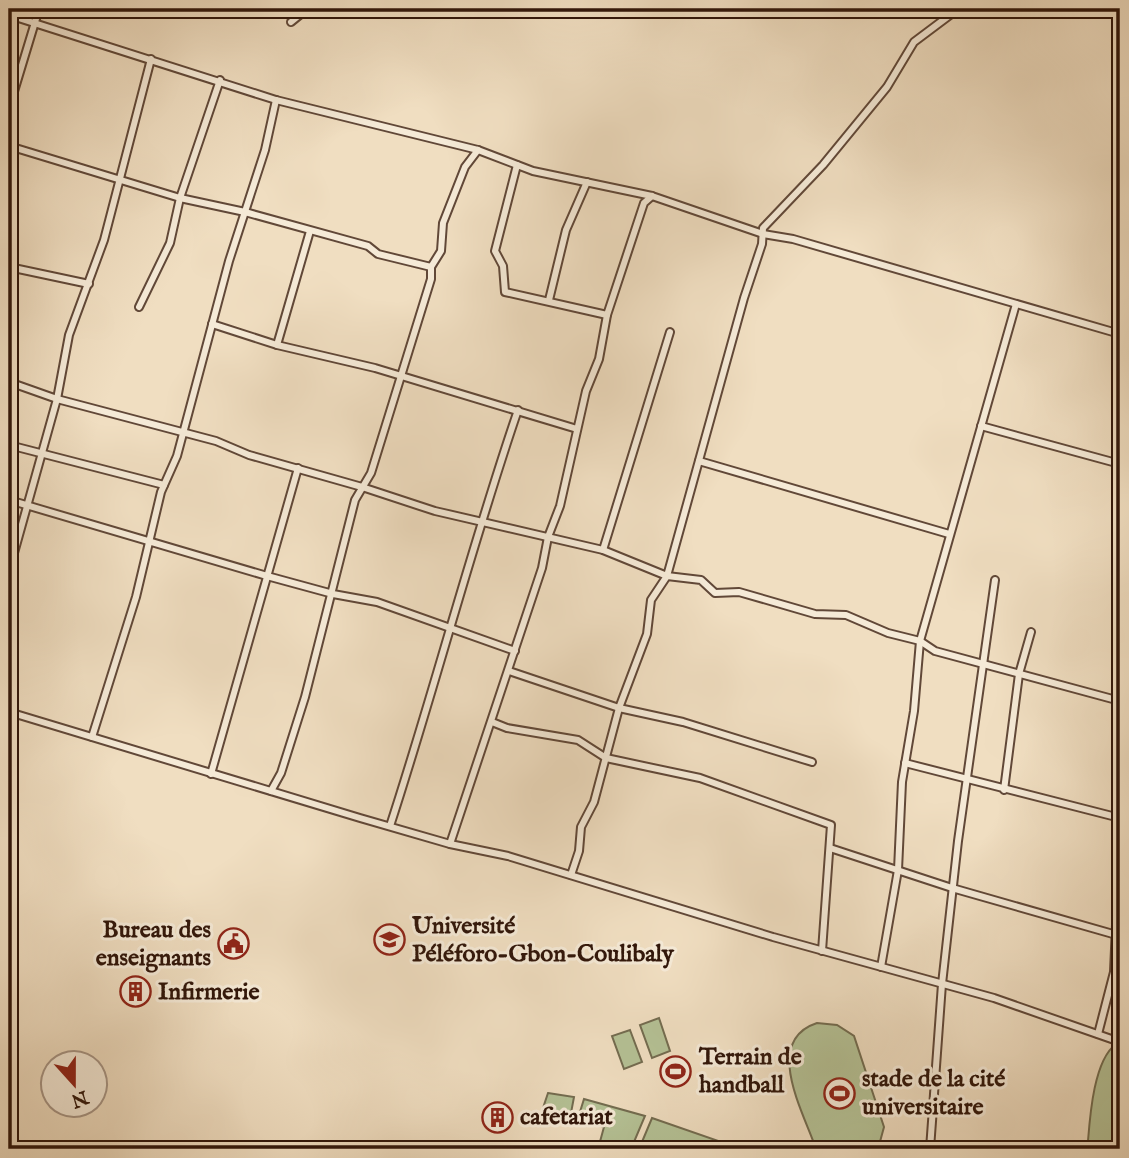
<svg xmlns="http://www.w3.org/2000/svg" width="1129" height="1158" font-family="'IM FELL English',serif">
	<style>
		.green { fill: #b5c296; stroke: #736c50; stroke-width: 2 }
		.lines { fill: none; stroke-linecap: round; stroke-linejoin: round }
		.street-casing { stroke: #614838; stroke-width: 10 }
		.street { stroke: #f5ead7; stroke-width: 6 }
		.labels { text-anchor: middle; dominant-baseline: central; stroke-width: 6; stroke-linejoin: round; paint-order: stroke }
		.poi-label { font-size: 24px; font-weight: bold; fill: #31160a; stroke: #f5ead7; text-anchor: start }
	</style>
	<rect width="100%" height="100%" fill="#f0dec1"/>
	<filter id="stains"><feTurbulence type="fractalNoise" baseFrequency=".00286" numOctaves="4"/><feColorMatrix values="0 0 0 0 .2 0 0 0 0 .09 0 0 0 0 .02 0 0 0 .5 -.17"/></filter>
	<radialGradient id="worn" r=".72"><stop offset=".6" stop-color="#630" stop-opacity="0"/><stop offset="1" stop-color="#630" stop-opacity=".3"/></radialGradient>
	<g class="green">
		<polygon points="659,1018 670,1051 652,1058 640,1025"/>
		<path d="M817 1023 837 1025 854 1036 884 1127 878 1149H816C804 1113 762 1041 817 1023Z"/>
		<polygon points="630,1030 642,1062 624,1069 612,1036"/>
		<path d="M1116 1044 1120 1045V1149L1096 1148 1088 1141C1090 1115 1094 1060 1116 1044Z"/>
		<polygon points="548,1093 574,1097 571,1113 562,1112 561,1116 548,1114 545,1124 538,1123"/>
		<polygon points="584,1099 645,1116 631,1149 598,1149 604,1127 595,1124 596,1119 579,1115"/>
		<polygon points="652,1118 730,1145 728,1149 639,1149"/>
	</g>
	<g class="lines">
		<defs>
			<g id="street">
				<polyline points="9,15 276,100 478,150 533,171 652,196 763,234 793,239 1120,334"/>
				<polyline points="291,22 307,9"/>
				<polyline points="9,108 39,9"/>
				<polyline points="9,146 180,198 245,212 368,246 378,254 431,267"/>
				<polyline points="517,165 495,251 503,266 505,292 607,315"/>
				<polyline points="9,267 89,284"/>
				<polyline points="549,300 566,230 587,182"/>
				<polyline points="139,307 170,243 180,198 220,80"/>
				<polyline points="212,324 277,345 375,368 577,429"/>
				<polyline points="277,345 310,231"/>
				<polyline points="9,382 57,399 216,441 249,455 362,487 435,511 603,550 667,576 701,580 715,593 739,592 815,614 846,615 888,633 920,641 935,651 1120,701"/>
				<polyline points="981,426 1120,464"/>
				<polyline points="9,445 164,485"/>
				<polyline points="699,461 949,534"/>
				<polyline points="9,500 267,576 333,594 377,602 515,651"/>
				<polyline points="603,550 670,332"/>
				<polyline points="9,571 57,399 69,335 104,240 151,59"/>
				<polyline points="509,671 619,708 683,722 812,762"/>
				<polyline points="9,712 360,818 450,844 508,856 773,937 994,998 1120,1042"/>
				<polyline points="492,722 507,728 578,740 606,758 700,778 831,825 822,951"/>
				<polyline points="92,737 136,597 161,492 177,456 229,261 265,150 276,100"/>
				<polyline points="905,763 1120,818"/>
				<polyline points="211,774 298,468"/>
				<polyline points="1004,790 1019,674 1031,632"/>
				<polyline points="271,791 281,773 305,697 355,500 371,473 431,279 431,267 441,251 443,223 465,167 478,150"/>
				<path d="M390 826C435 688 471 547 518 410"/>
				<polyline points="450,844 542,568 548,537 560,506 586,391 599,359 607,315 644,203 652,196"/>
				<polyline points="830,848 952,888 1120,936"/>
				<polyline points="571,875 579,851 581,827 594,802 619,708 647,634 651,600 667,576 744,298 762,244 763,228 823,165 887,87 914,42 958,9"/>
				<polyline points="881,967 898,870 902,782 914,711 920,641 1016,304"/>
				<polyline points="1098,1034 1114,972 1120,832"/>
				<polyline points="930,1149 942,984 958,841 995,580"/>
			</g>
		</defs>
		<use href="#street" class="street-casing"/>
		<use href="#street" class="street"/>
	</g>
	<defs>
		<symbol id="university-ring" viewBox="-11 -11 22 22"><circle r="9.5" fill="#f5ead7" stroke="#8f2418" stroke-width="1.5"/><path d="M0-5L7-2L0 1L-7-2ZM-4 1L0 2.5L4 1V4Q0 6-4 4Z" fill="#8f2418"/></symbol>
		<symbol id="civic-ring" viewBox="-11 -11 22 22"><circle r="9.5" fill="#f5ead7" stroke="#8f2418" stroke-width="1.5"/><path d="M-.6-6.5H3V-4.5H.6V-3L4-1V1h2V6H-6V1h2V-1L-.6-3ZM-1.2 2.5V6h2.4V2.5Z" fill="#8f2418"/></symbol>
		<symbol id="building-ring" viewBox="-11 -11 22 22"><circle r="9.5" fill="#f5ead7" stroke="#8f2418" stroke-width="1.5"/><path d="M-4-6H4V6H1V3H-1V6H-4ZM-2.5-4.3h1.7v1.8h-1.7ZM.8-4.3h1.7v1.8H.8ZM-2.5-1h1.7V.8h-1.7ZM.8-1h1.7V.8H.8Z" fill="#8f2418"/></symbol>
		<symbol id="stadium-ring" viewBox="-11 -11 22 22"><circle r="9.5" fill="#f5ead7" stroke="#8f2418" stroke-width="1.5"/><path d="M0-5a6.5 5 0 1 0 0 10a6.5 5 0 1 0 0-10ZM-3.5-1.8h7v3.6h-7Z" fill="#8f2418"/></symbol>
	</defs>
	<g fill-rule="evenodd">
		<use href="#university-ring" x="372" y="922" width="35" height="35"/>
		<use href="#civic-ring" x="216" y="926" width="35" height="35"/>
		<use href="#building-ring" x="118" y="974" width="35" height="35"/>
		<use href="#stadium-ring" x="658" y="1054" width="35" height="35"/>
		<use href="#stadium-ring" x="822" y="1076" width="35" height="35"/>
		<use href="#building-ring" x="480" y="1100" width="35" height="35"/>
	</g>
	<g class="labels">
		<g class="poi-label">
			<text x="412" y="926">Université<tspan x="412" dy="28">Péléforo-Gbon-Coulibaly</tspan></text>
			<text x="211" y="930" text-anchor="end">Bureau des<tspan x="211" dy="28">enseignants</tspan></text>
			<text x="158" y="992">Infirmerie</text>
			<text x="699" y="1057">Terrain de<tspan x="699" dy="28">handball</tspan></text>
			<text x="862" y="1079">stade de la cité<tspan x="862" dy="28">universitaire</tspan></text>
			<text x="520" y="1117">cafetariat</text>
		</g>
	</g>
	<rect width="1129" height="1158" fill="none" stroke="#f0dec1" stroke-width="35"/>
	<rect x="10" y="10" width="1108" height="1137" fill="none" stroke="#31160a" stroke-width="3.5"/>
	<rect x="18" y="18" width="1094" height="1123" fill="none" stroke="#31160a" stroke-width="2"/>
	<g transform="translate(74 1084) rotate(159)"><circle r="33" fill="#f5ead7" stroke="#a79585" stroke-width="2"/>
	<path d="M0-5L12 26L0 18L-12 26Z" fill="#8f2418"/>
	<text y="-10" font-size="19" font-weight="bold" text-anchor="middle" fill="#31160a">N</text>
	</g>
	<rect width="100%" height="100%" filter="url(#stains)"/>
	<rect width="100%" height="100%" fill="url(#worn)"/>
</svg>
